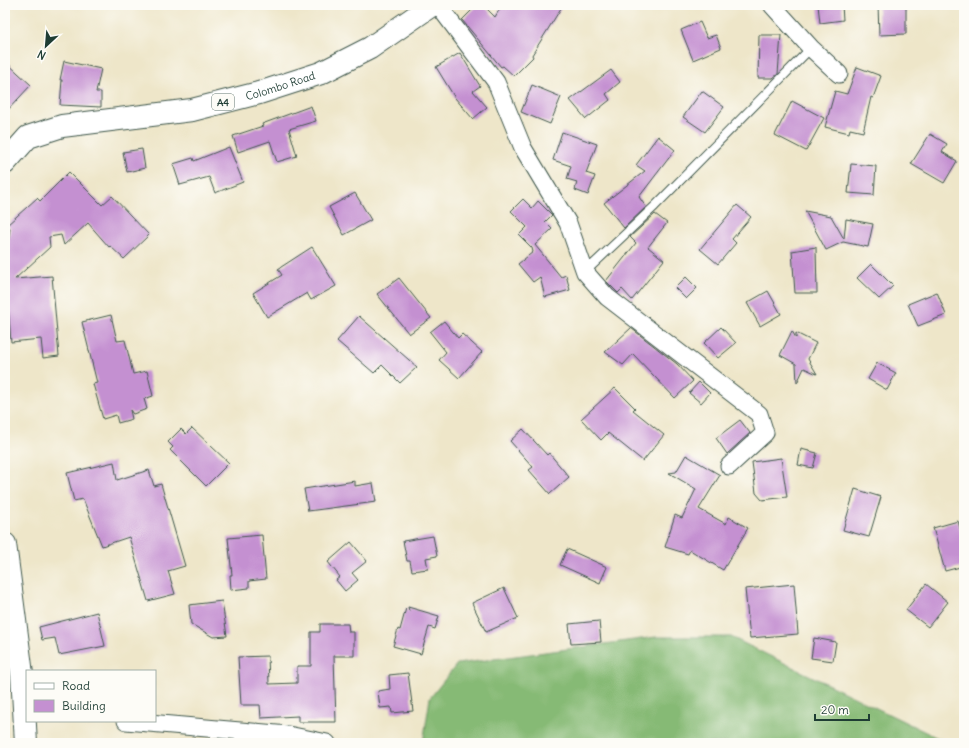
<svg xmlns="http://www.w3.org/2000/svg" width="969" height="748" font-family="Delius,sans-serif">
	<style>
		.forest { fill: #86ba75; stroke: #527c54 }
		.building { fill: #c490d1 }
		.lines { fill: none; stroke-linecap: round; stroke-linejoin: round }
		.service-casing { stroke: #3e564a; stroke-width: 10 }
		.minor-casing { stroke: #3e564a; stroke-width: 19 }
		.trunk-casing { stroke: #3e564a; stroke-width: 24 }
		.service { stroke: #fff; stroke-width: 8 }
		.minor { stroke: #fff; stroke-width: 17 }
		.trunk { stroke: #fff; stroke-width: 22 }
		.labels { text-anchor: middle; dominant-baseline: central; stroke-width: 3; stroke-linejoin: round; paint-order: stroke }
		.shield { fill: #fdfcf7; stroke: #62766e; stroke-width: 1 }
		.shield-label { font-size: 10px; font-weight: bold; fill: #1f3d34 }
		.street-label { font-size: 11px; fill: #1f3d34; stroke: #fdfcf7 }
	</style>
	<rect width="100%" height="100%" fill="#fdfcf7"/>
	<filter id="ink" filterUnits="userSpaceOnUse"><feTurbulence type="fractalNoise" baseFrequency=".025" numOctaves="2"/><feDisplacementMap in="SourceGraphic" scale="8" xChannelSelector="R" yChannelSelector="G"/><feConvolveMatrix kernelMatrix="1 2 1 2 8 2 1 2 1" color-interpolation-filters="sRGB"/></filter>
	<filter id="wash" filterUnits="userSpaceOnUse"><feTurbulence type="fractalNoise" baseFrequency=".012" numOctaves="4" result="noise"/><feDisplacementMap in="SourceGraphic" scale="16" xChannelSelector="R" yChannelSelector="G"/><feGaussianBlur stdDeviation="0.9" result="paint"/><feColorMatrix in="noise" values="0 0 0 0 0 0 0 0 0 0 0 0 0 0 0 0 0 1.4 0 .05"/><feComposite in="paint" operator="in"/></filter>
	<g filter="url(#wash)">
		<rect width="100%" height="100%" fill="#eee6c9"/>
		<polygon class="forest" points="656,637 731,637 948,743 423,743 430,698 457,664"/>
		<g id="blocks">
			<g class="building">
				<polygon points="477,5 483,5 495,17 502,5 563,5 532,55 533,57 514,76 503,66 501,67 462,20"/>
				<polygon points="818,5 842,5 843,20 820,23"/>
				<polygon points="878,5 906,5 906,34 879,35"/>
				<polygon points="700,22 707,38 716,35 721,48 693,60 681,30"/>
				<polygon points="759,35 781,35 778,74 773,78 758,78"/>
				<polygon points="460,53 480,86 473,91 487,107 473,119 455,98 436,67"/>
				<polygon points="5,61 31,85 5,113"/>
				<polygon points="64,61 101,69 96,92 101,92 101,107 60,105 62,80 60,80"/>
				<polygon points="857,67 881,76 873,98 871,97 863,132 850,129 849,133 825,127 835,91 847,94"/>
				<polygon points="611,70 620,82 606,94 610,100 586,119 570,100"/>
				<polygon points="532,85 561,97 550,124 521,112"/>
				<polygon points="702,91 724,107 705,132 683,117"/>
				<polygon points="792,101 824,118 806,151 775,135"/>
				<polygon points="311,106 316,121 289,129 297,156 277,162 270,141 238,152 233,136 263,126 262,124"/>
				<polygon points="562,132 597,144 586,173 595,176 588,195 575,190 577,182 567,179 571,166 553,160"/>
				<polygon points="930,134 947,144 942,152 957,161 944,183 911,164"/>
				<polygon points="658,136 675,150 639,197 646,207 624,228 604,203 645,171 636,165"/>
				<polygon points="229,147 243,182 215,193 209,177 180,185 173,164 193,158 194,161"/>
				<polygon points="142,149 145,168 127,172 123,152"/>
				<polygon points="851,164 876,166 874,195 848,193"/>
				<polygon points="69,172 102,205 112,196 149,235 124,259 110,246 109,247 88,223 64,245 61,235 49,237 50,247 15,279 52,276 59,356 43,358 41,339 11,342 5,269 10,228 7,225 37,198 40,201"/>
				<polygon points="355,193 371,220 344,235 329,207"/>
				<polygon points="523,199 532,208 538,201 552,215 545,222 552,229 535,245 561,277 566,275 570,290 545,297 540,277 533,282 518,264 533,252 532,248 519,235 527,227 511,211"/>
				<polygon points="737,205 751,217 732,239 736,243 718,264 700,249"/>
				<polygon points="805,211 831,216 844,239 846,219 873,224 868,247 843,242 826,250"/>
				<polygon points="655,214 667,223 648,247 664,260 632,300 622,289 618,293 606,281 636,243 630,237"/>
				<polygon points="312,247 336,286 311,300 307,293 267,317 253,293 282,275 278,269"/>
				<polygon points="816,247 817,293 795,293 792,251"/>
				<polygon points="871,264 893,286 879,299 857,278"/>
				<polygon points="686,277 697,288 686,299 675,288"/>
				<polygon points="399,278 431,318 409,334 377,294"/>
				<polygon points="768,291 781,314 760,326 747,303"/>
				<polygon points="937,292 946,315 918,326 908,304"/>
				<polygon points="111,315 117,341 125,340 133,374 147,371 153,396 144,399 147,409 133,414 130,410 132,419 118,423 116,415 103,419 93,384 97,383 82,322"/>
				<polygon points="359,316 417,367 400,383 382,365 374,373 337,341"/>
				<polygon points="444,321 458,338 462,334 482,352 459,378 439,360 446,352 430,332"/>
				<polygon points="721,327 736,343 718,358 704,343"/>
				<polygon points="631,328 677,364 693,381 675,398 633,354 623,365 605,352"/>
				<polygon points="792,331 796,338 796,333 816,343 808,359 817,374 804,368 797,383 796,364 780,355"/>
				<polygon points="877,363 896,373 887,390 868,379"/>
				<polygon points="699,382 710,393 701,403 689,393"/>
				<polygon points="615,388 635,408 633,410 664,435 643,461 608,433 601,440 581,419"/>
				<polygon points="740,420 750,433 727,454 716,438"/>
				<polygon points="192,428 229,463 206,486 170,450 173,447 168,442 181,429 186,434"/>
				<polygon points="523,429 547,455 549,453 569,477 550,494 529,470 533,467 510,441"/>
				<polygon points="801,449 817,453 813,468 798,465"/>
				<polygon points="686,455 720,475 699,509 726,524 729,517 748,528 723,570 690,550 688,554 665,547 675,515 682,518 696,489 669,473 676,472"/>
				<polygon points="781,458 787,497 762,500 756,493 752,462"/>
				<polygon points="114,462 117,480 149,470 154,486 161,484 185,566 168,571 175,594 148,601 129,537 102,546 83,499 74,501 67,473"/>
				<polygon points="355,481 355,486 373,483 376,502 308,511 304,489"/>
				<polygon points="855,489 881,497 869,537 843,530"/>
				<polygon points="958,521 964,542 964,566 945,571 933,528"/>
				<polygon points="262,535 266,579 249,581 249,588 231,590 230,575 232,575 228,538"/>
				<polygon points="433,536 437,556 426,558 428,569 412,571 410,561 407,561 403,541"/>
				<polygon points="351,542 367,561 352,573 358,580 345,591 336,580 340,577 328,562"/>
				<polygon points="567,549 607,567 600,583 560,565"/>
				<polygon points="794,584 798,634 750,638 745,589"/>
				<polygon points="926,584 948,602 928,627 906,610"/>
				<polygon points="504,588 518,618 486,632 472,603"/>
				<polygon points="222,601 227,636 213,637 191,624 189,605"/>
				<polygon points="408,607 439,616 435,629 429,627 421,654 393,646 398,629 400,630 406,608 409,611"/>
				<polygon points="97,612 105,646 59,655 55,638 42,640 39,627"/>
				<polygon points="599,621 601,642 571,644 569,624"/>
				<polygon points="320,624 348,624 349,632 354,632 354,656 334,656 336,722 298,722 298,716 261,718 260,705 241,705 238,657 268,656 269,684 297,683 297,666 311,666 311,632 320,632"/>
				<polygon points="814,638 836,642 833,661 811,658"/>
				<polygon points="408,673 413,711 392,713 391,707 380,708 378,691 390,689 389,675"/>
			</g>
		</g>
	</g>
	<g filter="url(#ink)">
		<use href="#blocks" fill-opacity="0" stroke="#3e564a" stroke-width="1"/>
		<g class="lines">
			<defs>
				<polyline id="service" points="585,272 655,206 811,48"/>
				<g id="minor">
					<polyline points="438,5 496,82 523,148 568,223 585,272 607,297 759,414 765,433 729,466"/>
					<polyline points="772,5 811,48 839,74"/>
					<polyline points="126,721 288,735 327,743"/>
				</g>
				<g id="trunk">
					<path id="s1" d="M5 163 28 137 62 126 192 110 259 93 321 73 370 48 432 5"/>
					<polyline points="5,544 22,674 26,743"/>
				</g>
			</defs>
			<use href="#service" class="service-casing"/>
			<use href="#minor" class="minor-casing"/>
			<use href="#trunk" class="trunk-casing"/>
			<use href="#service" class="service"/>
			<use href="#minor" class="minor"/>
			<use href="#trunk" class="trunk"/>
		</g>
	</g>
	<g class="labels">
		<rect class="shield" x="212" y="94" width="22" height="16" rx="3"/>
		<g class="shield-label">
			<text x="223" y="102">A4</text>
		</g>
		<g class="street-label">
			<text stroke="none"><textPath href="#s1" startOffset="293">Colombo Road</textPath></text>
		</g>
	</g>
	<rect width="969" height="748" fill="none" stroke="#fdfcf7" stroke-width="20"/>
	<rect x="26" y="670" width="130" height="52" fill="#fdfcf7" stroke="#a4b0a9"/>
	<rect x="34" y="683" width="20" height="6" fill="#ffffff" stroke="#a4b0a9"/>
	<text x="62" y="690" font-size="12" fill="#1f3d34">Road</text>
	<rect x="34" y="700" width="20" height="12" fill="#c490d1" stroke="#a4b0a9"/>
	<text x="62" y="710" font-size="12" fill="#1f3d34">Building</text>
	<g transform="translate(46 46) rotate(206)" stroke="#fdfcf7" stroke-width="3" paint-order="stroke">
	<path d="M0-3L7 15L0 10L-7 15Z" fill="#1f3d34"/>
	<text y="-6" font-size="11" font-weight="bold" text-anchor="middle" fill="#1f3d34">N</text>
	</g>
	<path d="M815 714v6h54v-6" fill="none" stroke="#1f3d34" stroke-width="2"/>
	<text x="821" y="714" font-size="12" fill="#1f3d34" stroke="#fdfcf7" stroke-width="3" paint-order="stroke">20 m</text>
</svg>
